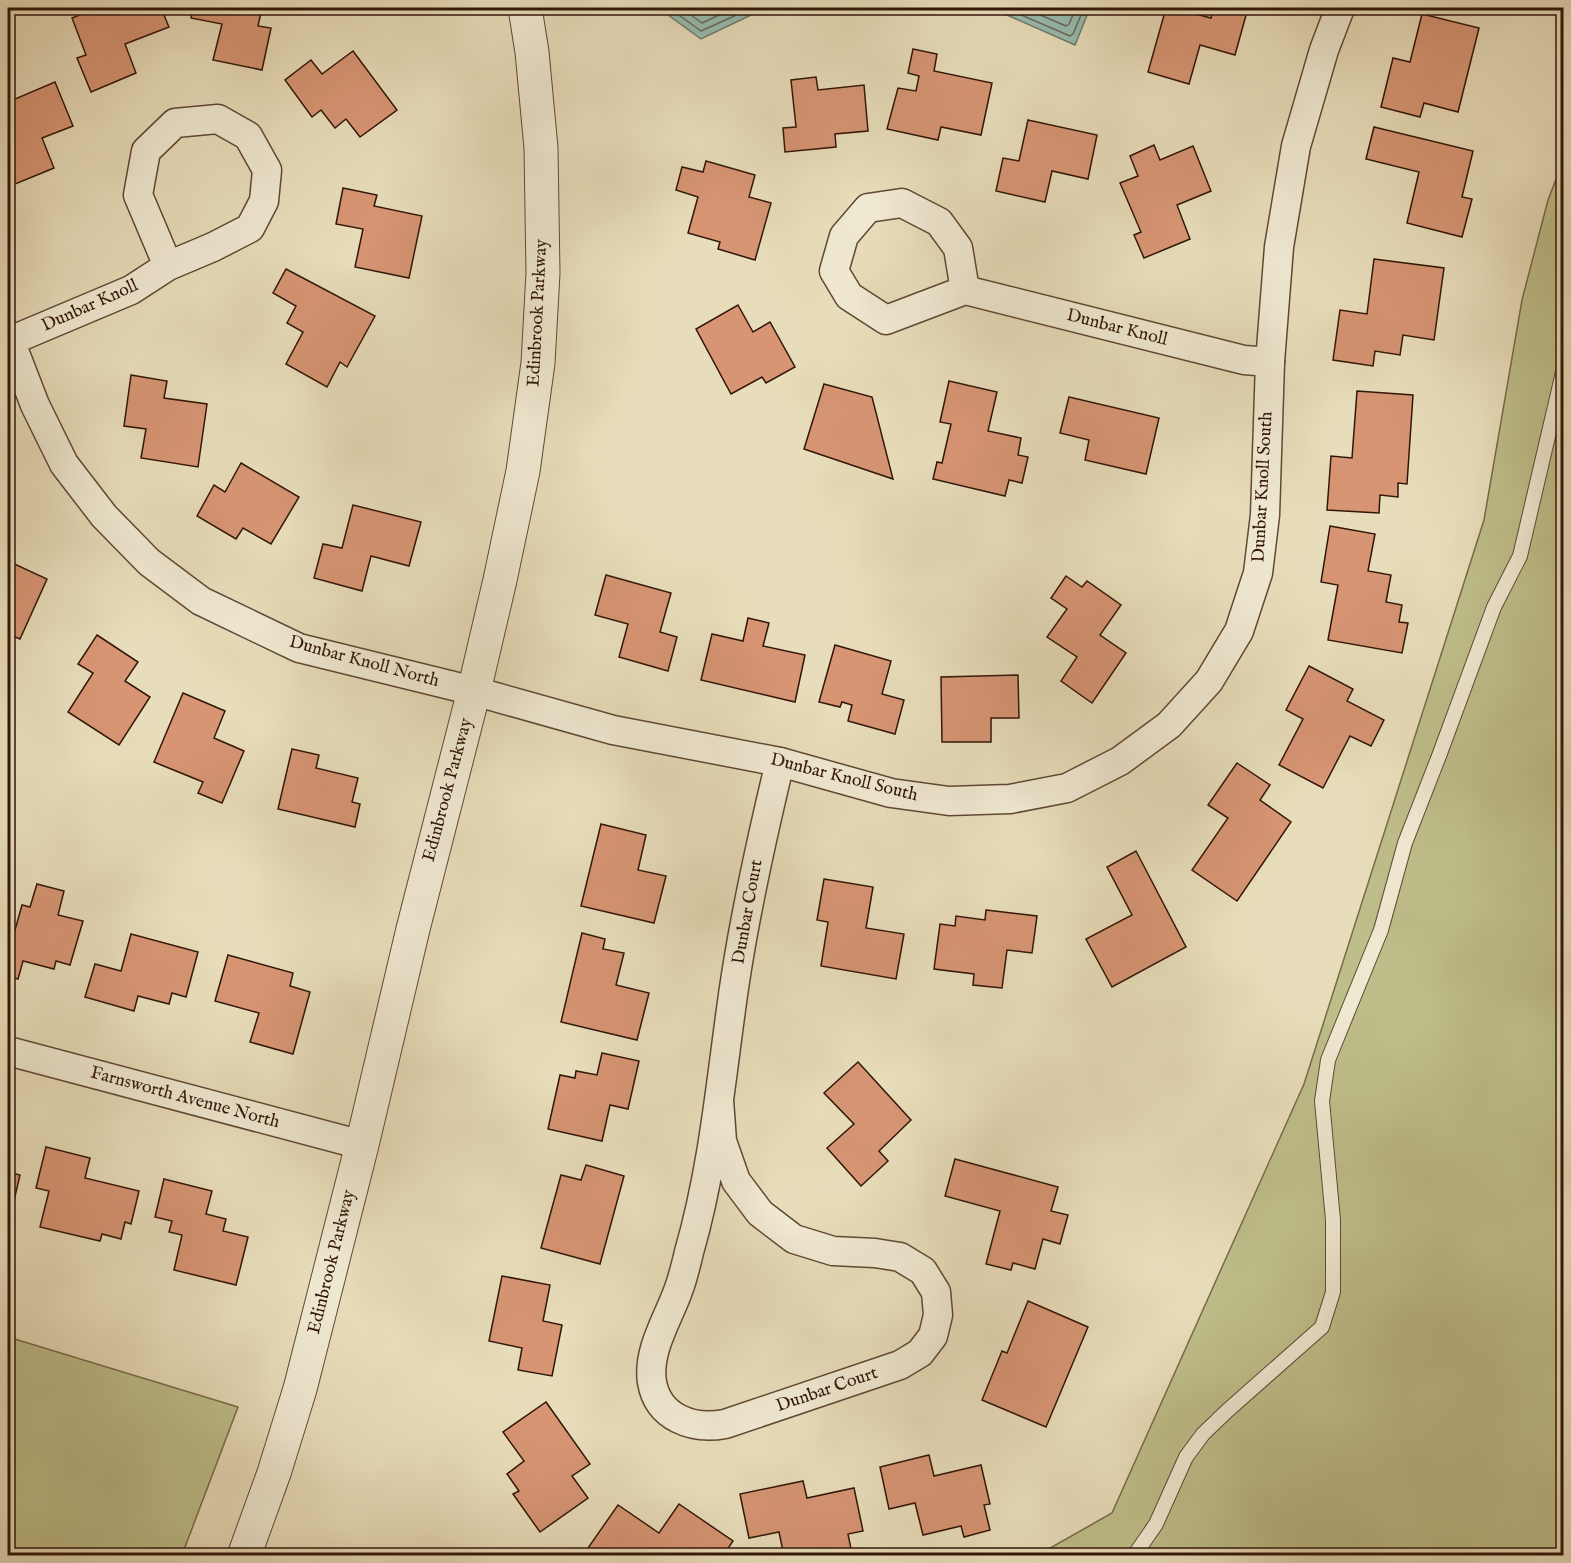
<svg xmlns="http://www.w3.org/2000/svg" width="1571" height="1563" font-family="'IM FELL English',serif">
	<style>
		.green { fill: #bebe8a; stroke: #786a49; stroke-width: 1.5 }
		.water { fill: #97bcaf; stroke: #6e7a6c; stroke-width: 1.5 }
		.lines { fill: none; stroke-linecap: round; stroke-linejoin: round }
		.shore { stroke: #64695c; stroke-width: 1.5 }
		.building { fill: #d79574; stroke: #311608; stroke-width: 1.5 }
		.service-casing { stroke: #5f4834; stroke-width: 16 }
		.minor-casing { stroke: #5f4834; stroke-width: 31 }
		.tertiary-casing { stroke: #5f4834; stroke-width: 35 }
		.service { stroke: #f0e9d2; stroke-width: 14 }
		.minor { stroke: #f0e9d2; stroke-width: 28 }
		.tertiary { stroke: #f0e9d2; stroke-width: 33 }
		.labels { text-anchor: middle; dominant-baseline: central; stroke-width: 4.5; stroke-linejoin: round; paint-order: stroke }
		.street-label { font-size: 18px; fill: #311608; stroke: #f0e9d2 }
	</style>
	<rect width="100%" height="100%" fill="#e8ddba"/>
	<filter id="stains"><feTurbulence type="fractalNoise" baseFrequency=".00333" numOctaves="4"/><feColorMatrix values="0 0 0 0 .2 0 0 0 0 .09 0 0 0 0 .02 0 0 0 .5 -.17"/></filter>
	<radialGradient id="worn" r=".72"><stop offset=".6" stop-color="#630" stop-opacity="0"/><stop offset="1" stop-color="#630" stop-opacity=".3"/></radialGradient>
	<g class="green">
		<polygon points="1563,161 1563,1555 1036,1556 1112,1513 1304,1084 1484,520 1522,300 1548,200"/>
		<polygon points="8,1337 238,1407 182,1555 8,1555"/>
	</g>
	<g class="water">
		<polygon points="663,8 766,8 701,39 664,12"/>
		<polygon points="991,8 1090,8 1075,45"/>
	</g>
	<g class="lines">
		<g class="shore">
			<polyline points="669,8 701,31 752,8"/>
			<polyline points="681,8 702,23 734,8"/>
			<polyline points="1005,8 1070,36 1073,34 1084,8"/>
			<polyline points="1024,8 1066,26 1069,24 1076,8"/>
		</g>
	</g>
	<g class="building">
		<polygon points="98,8 161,8 169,27 125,44 136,73 91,92 77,58 86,55 72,18"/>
		<polygon points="193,8 262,8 258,26 271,28 262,70 213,60 222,24 191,18"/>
		<polygon points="1166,8 1173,8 1211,18 1213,8 1248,8 1235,55 1200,45 1189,84 1148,72"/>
		<polygon points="1422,14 1479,28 1458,112 1424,103 1420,117 1381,107 1393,58 1410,62"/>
		<polygon points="913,49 937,54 934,71 992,83 981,135 941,127 938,140 887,129 898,88 916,91 919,76 908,73"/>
		<polygon points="353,51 397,110 360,137 346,119 335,128 321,110 312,117 285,80 311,60 322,74"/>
		<polygon points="816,77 818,90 864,85 868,131 835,134 836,147 785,152 783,128 796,127 791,80"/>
		<polygon points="55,82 73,126 42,138 54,168 8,187 8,102"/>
		<polygon points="1028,120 1097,135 1088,179 1052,171 1045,202 996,191 1003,158 1019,161"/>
		<polygon points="1374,127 1473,151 1462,197 1472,199 1462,237 1407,223 1419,172 1366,159"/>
		<polygon points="1154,145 1160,160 1193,146 1211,191 1177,205 1190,239 1144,258 1134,235 1141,232 1120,183 1138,176 1130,156"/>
		<polygon points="706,161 755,175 749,197 771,203 755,260 718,249 720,242 688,233 698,197 676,190 682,167 703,172"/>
		<polygon points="343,188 377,195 374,206 422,216 409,278 355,267 363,229 336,224"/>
		<polygon points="1374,259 1444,268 1434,340 1403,335 1400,355 1375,351 1373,366 1333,360 1340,310 1367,314"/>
		<polygon points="286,269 375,316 347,367 340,362 327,387 286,364 303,332 287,323 296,306 273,293"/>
		<polygon points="738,305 753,332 770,322 795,367 766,383 762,377 731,394 696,329"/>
		<polygon points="131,375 167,381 164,398 207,404 198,467 141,458 146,429 124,426"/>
		<polygon points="949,381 997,392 988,431 1021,438 1018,455 1028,457 1022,483 1009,480 1005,496 933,479 937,462 942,463 951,424 940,422"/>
		<polygon points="824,384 872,397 893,479 804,449"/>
		<polygon points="1357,391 1413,395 1407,484 1398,483 1398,497 1380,495 1379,513 1327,510 1331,456 1352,458"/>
		<polygon points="1069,397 1159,418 1146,474 1085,460 1089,440 1060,433"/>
		<polygon points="241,463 299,497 271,544 243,528 236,539 197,516 214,485 225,492"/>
		<polygon points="353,505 421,522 409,566 371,556 362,591 314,578 323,544 342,548"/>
		<polygon points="1330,526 1375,534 1368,571 1391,575 1386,602 1402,605 1399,622 1408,623 1402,653 1328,640 1338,585 1321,582"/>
		<polygon points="8,535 14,538 8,553"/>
		<polygon points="8,561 47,579 20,639 8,634"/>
		<polygon points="606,575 671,593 660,632 677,637 668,671 619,657 628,624 595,615"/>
		<polygon points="1066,576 1082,587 1087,581 1121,605 1100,635 1126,653 1092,703 1061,681 1077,657 1047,637 1067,609 1051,598"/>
		<polygon points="748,618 769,623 763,646 805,655 795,702 701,680 712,634 743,641"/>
		<polygon points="97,635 138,662 125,681 150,697 119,745 68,712 93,673 78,664"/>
		<polygon points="835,645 891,661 882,694 904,700 895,734 848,721 852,705 842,702 840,707 819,702"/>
		<polygon points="1309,666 1353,689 1347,701 1384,720 1371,746 1350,736 1323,788 1279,765 1303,719 1286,710"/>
		<polygon points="1018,675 1019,718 991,718 991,742 942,742 941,677"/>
		<polygon points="183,693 225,711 214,738 244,751 222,803 198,793 203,782 154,762"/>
		<polygon points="292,749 319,755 316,768 358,778 352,802 360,804 355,827 278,809"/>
		<polygon points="1237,763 1270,785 1260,800 1291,822 1237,901 1192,870 1228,818 1208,805"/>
		<polygon points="601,824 646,835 638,870 666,876 654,923 581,906"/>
		<polygon points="1136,851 1186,947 1112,987 1086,939 1132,915 1107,867"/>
		<polygon points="824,879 873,887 866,928 904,934 896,979 821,966 828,922 817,920"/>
		<polygon points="37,884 64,891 58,915 83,921 70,965 56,961 54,969 23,961 18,979 8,976 8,928 15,930 22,905 30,907"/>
		<polygon points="986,910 1037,916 1032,953 1007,950 1002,988 973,985 974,974 934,969 940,924 955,926 956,916 985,920"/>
		<polygon points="582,933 605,939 603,949 624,953 616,985 649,993 637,1040 561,1022"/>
		<polygon points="131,934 198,952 186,997 172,993 169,1004 138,996 134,1011 85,997 95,964 121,971"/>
		<polygon points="228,955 293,973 290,986 310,992 293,1054 250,1042 259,1013 215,1001"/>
		<polygon points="602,1053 639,1061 628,1109 610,1105 602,1141 548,1129 560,1075 575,1078 576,1071 597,1075"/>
		<polygon points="858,1062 911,1120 879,1151 888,1161 861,1186 827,1148 854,1124 824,1093"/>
		<polygon points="46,1147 90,1158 85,1178 139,1191 131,1224 125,1222 121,1239 102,1234 100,1241 40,1227 49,1191 36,1188"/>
		<polygon points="955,1159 1058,1187 1051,1211 1068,1215 1060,1244 1043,1239 1035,1269 1013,1263 1011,1270 986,1264 1000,1211 945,1196"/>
		<polygon points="586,1165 624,1176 600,1264 541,1248 561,1175 581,1180"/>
		<polygon points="8,1172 20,1175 9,1222 8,1221"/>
		<polygon points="164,1179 212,1191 206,1214 226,1219 223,1231 248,1237 236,1285 174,1270 182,1235 169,1232 172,1221 155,1217"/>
		<polygon points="502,1276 550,1285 543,1321 562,1325 552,1376 518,1370 522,1348 489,1341"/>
		<polygon points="1028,1301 1088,1327 1046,1427 982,1400 1002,1351 1007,1353"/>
		<polygon points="546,1402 590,1464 572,1476 588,1498 540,1532 513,1494 519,1491 507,1474 524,1461 503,1432"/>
		<polygon points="929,1455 934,1476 981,1465 990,1504 984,1505 990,1530 964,1537 961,1526 923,1535 915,1503 889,1509 880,1467"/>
		<polygon points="803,1481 807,1498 854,1488 863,1531 848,1534 851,1549 821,1556 784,1556 779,1532 749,1538 740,1494"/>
		<polygon points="679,1504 733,1541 723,1556 600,1556 588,1548 618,1505 659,1533"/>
	</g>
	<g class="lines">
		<defs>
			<polyline id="service" points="1132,1556 1136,1553 1156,1524 1186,1457 1203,1434 1227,1411 1322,1327 1333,1292 1333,1220 1322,1101 1328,1060 1381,930 1405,843 1439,756 1494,607 1520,556 1564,368"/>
			<g id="minor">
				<polyline points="965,290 958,248 939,222 902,203 868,208 844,236 834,271 849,296 886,320 965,290 1244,360 1270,362"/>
				<polyline points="8,335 35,405 64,464 104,516 149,562 201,601 299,648 474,691 613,730 780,762 891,793 949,801 1010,799 1067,788 1120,761 1169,725 1209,681 1239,631 1258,573 1265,515 1270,362 1279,247 1296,146 1324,50 1340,8"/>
				<polyline points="10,341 131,290 168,266 213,247 250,228 264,201 267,170 248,136 218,119 175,123 146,151 138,195 168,266"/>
				<polyline points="8,1051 362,1145"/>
				<path d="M719 1100 722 1141 736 1181 760 1213 794 1239 833 1251 875 1253 900 1257 923 1271 936 1292 938 1315 933 1336 920 1353 900 1365 725 1424C693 1430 658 1418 652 1382 647 1351 668 1319 678 1291 683 1278 686 1265 689 1252 714 1166 721 1077 734 988 745 912 762 837 780 762"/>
			</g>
			<polyline id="tertiary" points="244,1556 274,1473 300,1389 362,1145 413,929 474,691 500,580 523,471 538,363 543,273 541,148 532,52 525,8"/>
		</defs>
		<use href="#service" class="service-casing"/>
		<use href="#minor" class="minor-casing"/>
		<use href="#tertiary" class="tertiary-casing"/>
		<use href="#service" class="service"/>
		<use href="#minor" class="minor"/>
		<use href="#tertiary" class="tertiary"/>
	</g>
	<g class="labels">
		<g class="street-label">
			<text transform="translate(90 306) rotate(-24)">Dunbar Knoll</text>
			<text transform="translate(538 313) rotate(-87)">Edinbrook Parkway</text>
			<text transform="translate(1117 328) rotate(14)">Dunbar Knoll</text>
			<text transform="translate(1263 487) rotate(-87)">Dunbar Knoll South</text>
			<text transform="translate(364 662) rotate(15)">Dunbar Knoll North</text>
			<text transform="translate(844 778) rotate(14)">Dunbar Knoll South</text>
			<text transform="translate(448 790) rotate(-75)">Edinbrook Parkway</text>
			<text transform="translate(748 912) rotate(-80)">Dunbar Court</text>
			<text transform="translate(185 1098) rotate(15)">Farnsworth Avenue North</text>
			<text transform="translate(332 1262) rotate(-76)">Edinbrook Parkway</text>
			<text transform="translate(827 1390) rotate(-19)">Dunbar Court</text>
		</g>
	</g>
	<rect width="1571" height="1563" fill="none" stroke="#e8ddba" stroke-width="30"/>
	<rect x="9" y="9" width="1553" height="1545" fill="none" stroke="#311608" stroke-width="3"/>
	<rect x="15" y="15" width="1541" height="1533" fill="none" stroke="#311608" stroke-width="1.5"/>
	<rect width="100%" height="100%" filter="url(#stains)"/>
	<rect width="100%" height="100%" fill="url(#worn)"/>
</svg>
